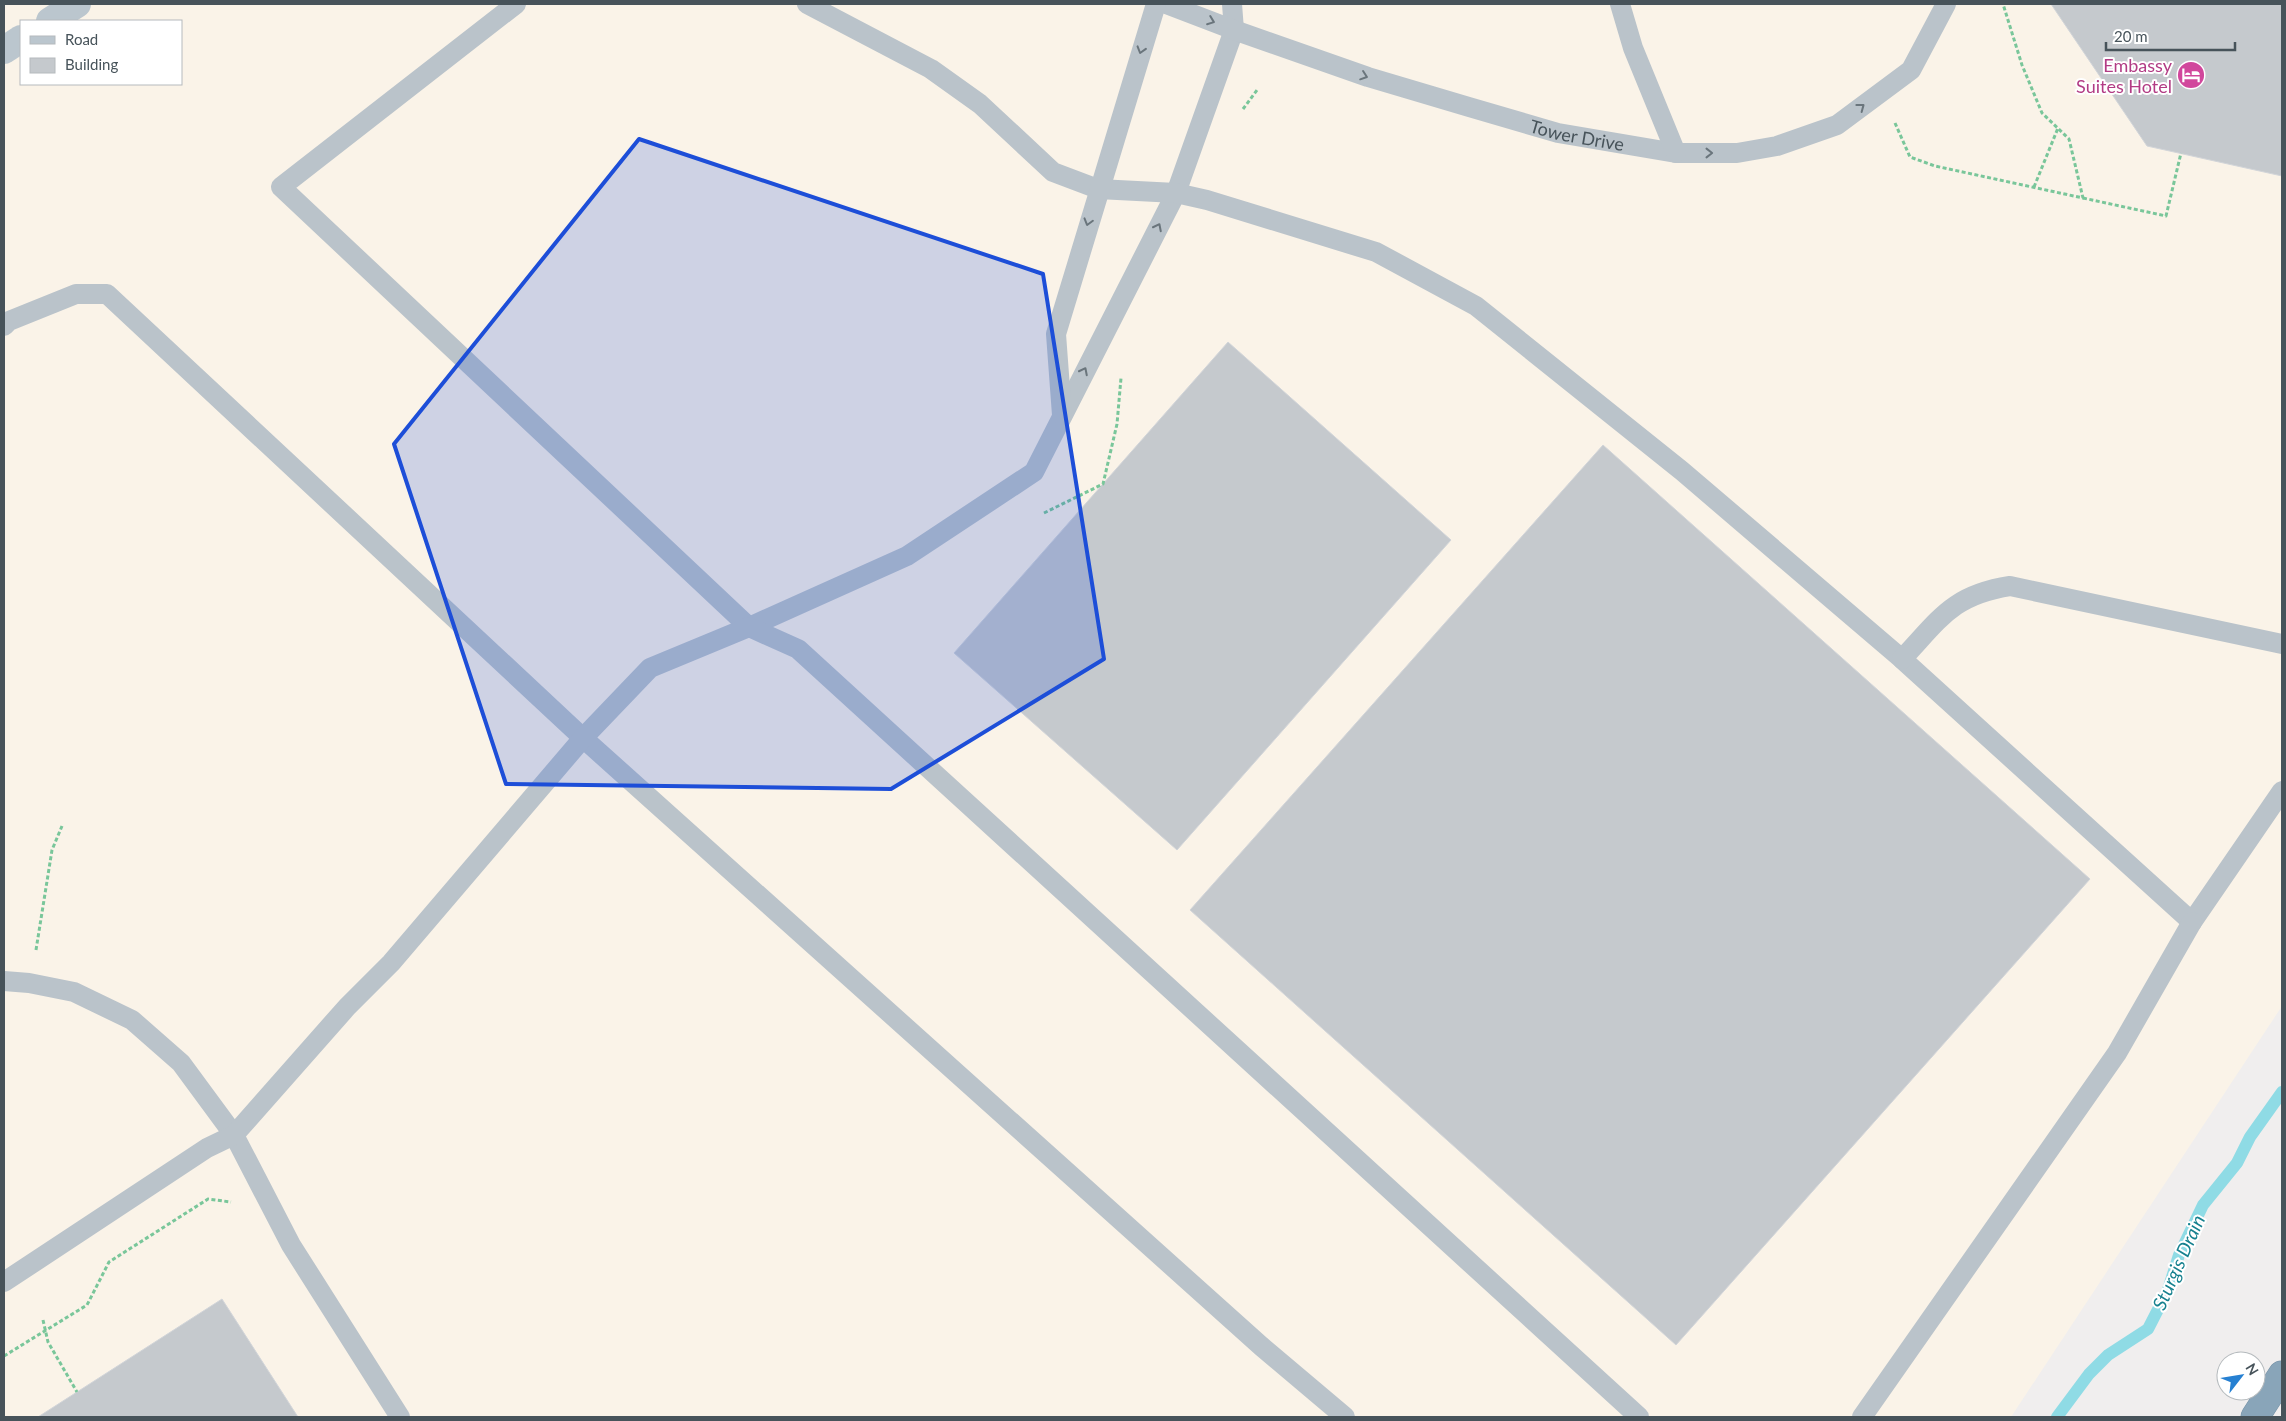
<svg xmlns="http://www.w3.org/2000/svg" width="2286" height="1421" font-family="Lato,sans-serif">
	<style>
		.commercial { fill: #faf3e8; fill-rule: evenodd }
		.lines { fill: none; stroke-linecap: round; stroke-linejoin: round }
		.stream { stroke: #8fdbe5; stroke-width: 12 }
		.building { fill: #c5c9cd; stroke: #d2d5d9 }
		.highway-casing { stroke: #7490a5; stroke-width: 29 }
		.path { stroke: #79c69a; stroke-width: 3; stroke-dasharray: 4 2.5; stroke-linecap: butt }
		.lane { stroke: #bac3ca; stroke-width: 20 }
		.secondary { stroke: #bbc6ce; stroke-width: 28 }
		.highway { stroke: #89a5b9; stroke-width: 28 }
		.oneway { stroke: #6a757c }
		.marked { fill: #1d4ed8; fill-opacity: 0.2; stroke: #1d4ed8; stroke-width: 4; stroke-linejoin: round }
		.labels { text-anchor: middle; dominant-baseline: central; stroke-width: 4; stroke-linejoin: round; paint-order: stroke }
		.hotel-label { font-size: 18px; fill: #b23c85; stroke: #fff; text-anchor: end }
		.street-label { font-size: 18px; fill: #47535a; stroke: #fff }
		.water-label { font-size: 19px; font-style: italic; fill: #16818f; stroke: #fff }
	</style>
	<rect width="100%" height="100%" fill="#f0eeee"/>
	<path class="commercial" d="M4 4H2282V1006L2011 1417H4ZM21 21H181V84H21Z"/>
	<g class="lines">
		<polyline class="stream" points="2057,1417 2089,1374 2108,1355 2148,1329 2168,1290 2179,1255 2203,1205 2237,1163 2250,1137 2282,1092"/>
	</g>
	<g class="building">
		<polygon points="2051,4 2282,4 2282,176 2147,146"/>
		<polygon points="1228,342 1451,540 1177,850 954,653"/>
		<polygon points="1603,445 2090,879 1676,1345 1190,910"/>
		<polygon points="222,1299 298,1417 38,1417 77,1392"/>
	</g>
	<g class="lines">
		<defs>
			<polyline id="highway" points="2255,1417 2282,1375"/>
		</defs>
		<use href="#highway" class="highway-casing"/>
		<g class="path">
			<polyline points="1243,109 1257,90"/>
			<polyline points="1895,123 1910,157 1935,166 2083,198 2069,139 2042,113 2022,65 2003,4"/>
			<polyline points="2034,187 2058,128"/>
			<polyline points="2083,198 2166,216 2181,153"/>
			<polyline points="1044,513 1103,484 1117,424 1121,378"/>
			<polyline points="36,950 52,850 62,826"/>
			<polyline points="43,1320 48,1342 77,1392"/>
			<polyline points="4,1356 87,1305 109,1262 208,1199 231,1202"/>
		</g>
		<g class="lane">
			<polyline points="516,4 281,187 749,627 907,556 1034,472 1176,193 1234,30 1232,4"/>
			<polyline points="807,4 931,69 980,104 1053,172 1098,189 1176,193 1207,200 1376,252 1476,306 1682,471 1902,659 2192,922 2282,791"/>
			<path id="s1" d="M1166 4 1234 30 1368 77 1469 107 1558 133 1676 153H1737L1777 146 1837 125 1911 70 1946 4"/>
			<polyline points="1620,4 1633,48 1676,153"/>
			<polyline points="4,326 9,321 76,294 107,294 583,738 1261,1346 1345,1417"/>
			<polyline points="1062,415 1056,334 1156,4"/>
			<path d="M1902 659C1940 619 1952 595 2010 586L2282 644"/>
			<polyline points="4,981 29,983 74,992 132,1020 181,1063 234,1135 291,1245 400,1417"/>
			<polyline points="4,1282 207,1148 234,1135 347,1007 391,963 583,738 650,668 749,627 798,649 1639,1417"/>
			<polyline points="1862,1417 2117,1053 2192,922"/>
		</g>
		<g class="secondary">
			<polyline points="50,21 77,4"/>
			<polyline points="4,50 21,39"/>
		</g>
		<use href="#highway" class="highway"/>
	</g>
	<defs><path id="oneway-chevron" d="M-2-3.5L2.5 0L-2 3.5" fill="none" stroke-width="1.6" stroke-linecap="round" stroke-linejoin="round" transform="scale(1.25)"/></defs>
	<g class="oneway">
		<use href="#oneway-chevron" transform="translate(1211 21) rotate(21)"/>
		<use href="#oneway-chevron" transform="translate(1141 50) rotate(107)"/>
		<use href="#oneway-chevron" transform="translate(1364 76) rotate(19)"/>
		<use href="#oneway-chevron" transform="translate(1861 107) rotate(-37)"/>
		<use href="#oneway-chevron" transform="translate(1709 153)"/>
		<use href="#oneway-chevron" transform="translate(1088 222) rotate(106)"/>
		<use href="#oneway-chevron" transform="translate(1158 227) rotate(-63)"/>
		<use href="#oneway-chevron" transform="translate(1084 371) rotate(-63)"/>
	</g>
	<path class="marked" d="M639 139 1043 274 1104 659 891 789 506 784 394 444Z"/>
	<defs>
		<symbol id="hotel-disc" viewBox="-11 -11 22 22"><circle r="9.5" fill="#d1479c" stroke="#fff"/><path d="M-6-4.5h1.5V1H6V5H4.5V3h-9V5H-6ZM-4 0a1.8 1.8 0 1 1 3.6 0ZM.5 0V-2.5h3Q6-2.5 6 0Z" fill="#fff"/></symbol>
	</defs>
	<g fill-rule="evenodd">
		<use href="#hotel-disc" x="2175" y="59" width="32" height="32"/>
	</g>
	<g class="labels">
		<g class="hotel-label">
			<text x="2172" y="65">Embassy<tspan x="2172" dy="21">Suites Hotel</tspan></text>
		</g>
		<g class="street-label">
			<text stroke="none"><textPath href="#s1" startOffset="432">Tower Drive</textPath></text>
		</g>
		<g class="water-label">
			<text transform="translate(2178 1262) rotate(-66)">Sturgis Drain</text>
		</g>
	</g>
	<rect width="2286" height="1421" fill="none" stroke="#47535a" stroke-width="10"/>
	<rect x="20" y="20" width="162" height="65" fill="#ffffff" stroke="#b5babd"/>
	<rect x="30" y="36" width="25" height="8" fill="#bbc6ce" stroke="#b5babd"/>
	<text x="65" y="45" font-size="15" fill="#47535a">Road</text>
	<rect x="30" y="58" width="25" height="15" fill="#c5c9cd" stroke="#b5babd"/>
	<text x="65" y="70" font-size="15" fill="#47535a">Building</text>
	<g transform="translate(2241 1376) rotate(59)"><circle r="24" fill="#ffffff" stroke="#b5babd"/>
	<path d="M0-4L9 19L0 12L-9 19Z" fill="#2680d2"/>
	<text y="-8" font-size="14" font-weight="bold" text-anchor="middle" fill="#47535a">N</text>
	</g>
	<path d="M2106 42v8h129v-8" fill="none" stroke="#47535a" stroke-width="2.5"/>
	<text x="2114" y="42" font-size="15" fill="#47535a" stroke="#ffffff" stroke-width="4" paint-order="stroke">20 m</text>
</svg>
